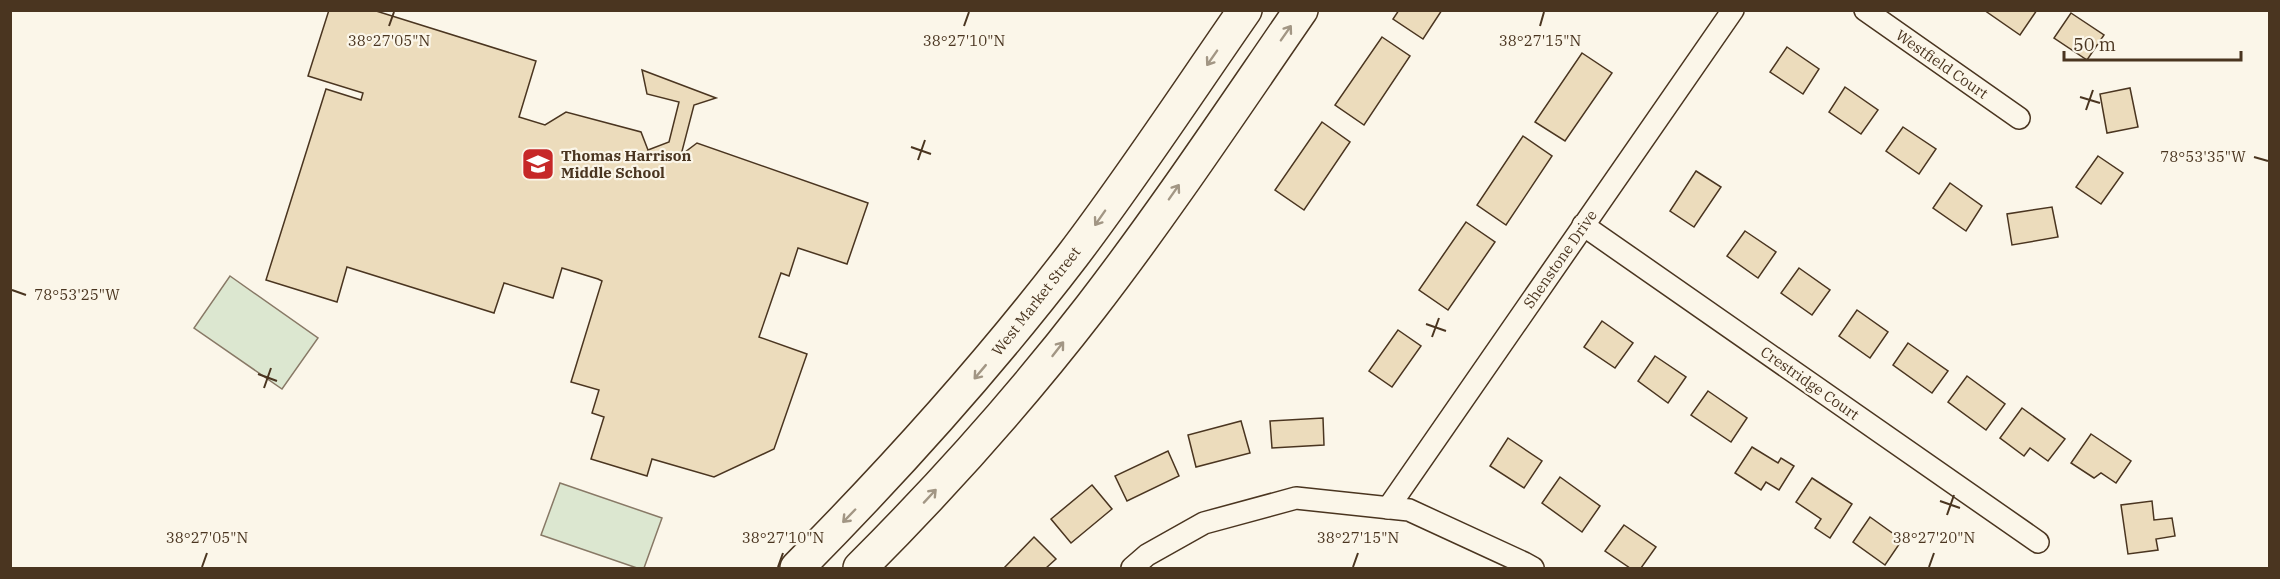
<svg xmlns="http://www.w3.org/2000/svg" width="2280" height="579" font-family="'IBM Plex Serif',serif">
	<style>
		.green { fill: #dce7d0; stroke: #887966; stroke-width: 1.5 }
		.building { fill: #ecdcbc; stroke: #4a3520; stroke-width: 1.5 }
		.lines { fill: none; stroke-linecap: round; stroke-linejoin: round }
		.minor-casing { stroke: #4a3520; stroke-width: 24 }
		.primary-casing { stroke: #4a3520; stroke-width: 36 }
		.minor { stroke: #fbf6e9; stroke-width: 21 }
		.primary { stroke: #fbf6e9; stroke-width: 33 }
		.oneway { stroke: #a29684 }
		.ticks { fill: none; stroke: #4a3520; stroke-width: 2 }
		.labels { text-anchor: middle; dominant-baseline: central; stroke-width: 4.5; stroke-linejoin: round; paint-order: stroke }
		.street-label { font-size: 15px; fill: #4a3520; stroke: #fbf6e9 }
		.poi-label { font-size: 15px; font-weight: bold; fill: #4a3520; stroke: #fbf6e9; text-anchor: start }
		.ticks-label { font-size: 15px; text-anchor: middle; fill: #4a3520; stroke: #fbf6e9; stroke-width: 4.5; stroke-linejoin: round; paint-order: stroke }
	</style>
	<rect width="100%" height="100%" fill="#fbf6e9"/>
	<g class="green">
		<polygon points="230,276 318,338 282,389 194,328"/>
		<polygon points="560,483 662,518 644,568 637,568 541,535"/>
	</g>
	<g class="building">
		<polygon points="329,10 373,10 536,61 519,117 545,125 566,112 641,132 648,150 669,142 679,102 647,94 642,70 716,98 694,105 681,155 697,143 868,203 847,264 798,248 789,276 781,273 759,337 807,354 774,449 714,477 652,459 647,476 591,459 604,417 592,413 599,390 571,382 602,281 598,279 562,268 553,298 504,283 494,313 347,267 337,302 266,280 326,89 361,100 363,93 308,76"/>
		<polygon points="1399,10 1442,10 1423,39 1393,19"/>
		<polygon points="1984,10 2037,10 2020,35"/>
		<polygon points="2071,13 2104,35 2087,60 2054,38"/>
		<polygon points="1382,37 1410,56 1364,125 1335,105"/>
		<polygon points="1787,47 1819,69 1803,94 1770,72"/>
		<polygon points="1582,53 1612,73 1565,141 1535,122"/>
		<polygon points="1845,87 1878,110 1861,134 1829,112"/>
		<polygon points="2130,88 2138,127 2107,133 2100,94"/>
		<polygon points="1322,122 1350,142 1304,210 1275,190"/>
		<polygon points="1903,127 1936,149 1919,174 1886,151"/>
		<polygon points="1523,136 1552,156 1506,225 1477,205"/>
		<polygon points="2098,156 2123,173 2101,204 2076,187"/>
		<polygon points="1696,171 1721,187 1694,227 1670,211"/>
		<polygon points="1950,183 1982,206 1966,231 1933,208"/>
		<polygon points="2052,207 2058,237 2012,245 2007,214"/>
		<polygon points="1466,222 1495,242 1448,310 1419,290"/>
		<polygon points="1745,231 1776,252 1758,278 1727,256"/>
		<polygon points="1799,268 1830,290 1812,315 1781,293"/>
		<polygon points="1857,310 1888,332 1870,358 1839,336"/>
		<polygon points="1602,321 1633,343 1615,368 1584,347"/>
		<polygon points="1398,330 1421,346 1392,387 1369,371"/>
		<polygon points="1908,343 1948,371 1932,393 1893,365"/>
		<polygon points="1655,356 1686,377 1668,403 1638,381"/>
		<polygon points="1967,376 2005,404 1986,430 1948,402"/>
		<polygon points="1708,391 1747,418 1731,442 1691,415"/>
		<polygon points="2022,408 2065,439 2048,461 2030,448 2024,456 2000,438"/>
		<polygon points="1323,418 1324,445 1272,448 1270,421"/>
		<polygon points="1241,421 1250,453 1196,467 1188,435"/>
		<polygon points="2091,434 2131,461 2116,483 2101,473 2094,478 2071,463"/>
		<polygon points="1508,438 1542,461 1524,488 1490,466"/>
		<polygon points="1752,447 1778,463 1781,458 1794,466 1779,490 1766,482 1761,490 1735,473"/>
		<polygon points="1168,451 1179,476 1127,501 1115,476"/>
		<polygon points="1560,477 1600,506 1582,532 1542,503"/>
		<polygon points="1812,478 1852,504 1830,538 1815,528 1821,519 1796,502"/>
		<polygon points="1092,485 1112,509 1071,543 1051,519"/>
		<polygon points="2152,501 2154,520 2172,518 2175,536 2156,539 2158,550 2128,554 2121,505"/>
		<polygon points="1870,517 1902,540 1885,565 1853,542"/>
		<polygon points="1624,525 1656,547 1641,568 1630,568 1605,551"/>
		<polygon points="1034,537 1056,559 1046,568 1004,568"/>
	</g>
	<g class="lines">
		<defs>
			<g id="minor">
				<polyline points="1865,10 2019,118"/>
				<polyline points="1583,225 2038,542"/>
				<polyline points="1388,508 1733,10"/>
				<polyline points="1132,568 1147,555 1204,523 1296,498 1409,510 1524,563 1533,568"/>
			</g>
			<g id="primary">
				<path d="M797 568C895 469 988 366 1073 255 1133 176 1188 92 1245 10"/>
				<path d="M860 568C942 486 1020 399 1091 307 1165 211 1232 110 1301 10"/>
			</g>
		</defs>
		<use href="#minor" class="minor-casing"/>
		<use href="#primary" class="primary-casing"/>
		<use href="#minor" class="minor"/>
		<use href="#primary" class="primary"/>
	</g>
	<defs><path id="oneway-shaft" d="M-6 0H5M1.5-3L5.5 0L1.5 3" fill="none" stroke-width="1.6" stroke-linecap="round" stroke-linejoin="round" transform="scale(1.5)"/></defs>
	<g class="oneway">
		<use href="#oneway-shaft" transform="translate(1286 33) rotate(-55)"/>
		<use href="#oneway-shaft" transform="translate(1212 58) rotate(125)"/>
		<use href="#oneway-shaft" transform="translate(1174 192) rotate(-55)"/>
		<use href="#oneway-shaft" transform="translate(1100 218) rotate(125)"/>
		<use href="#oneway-shaft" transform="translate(1058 349) rotate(-52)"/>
		<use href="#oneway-shaft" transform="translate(980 372) rotate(130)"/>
		<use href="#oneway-shaft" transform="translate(930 496) rotate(-47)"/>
		<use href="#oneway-shaft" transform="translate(849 516) rotate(134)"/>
	</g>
	<path class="ticks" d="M389 26 394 12M964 26 969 12M1540 26 1544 12M2080 97 2100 103M2086 110 2093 90M911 147 931 154M2254 157 2268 161M918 160 925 140M12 290 26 295M1426 324 1446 331M1432 337 1439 318M258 374 277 381M264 388 271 368M1940 501 1960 508M1947 515 1954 495M202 567 207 553M778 567 783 553M1353 567 1358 553M1929 567 1934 553"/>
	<defs>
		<symbol id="school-square" viewBox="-11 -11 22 22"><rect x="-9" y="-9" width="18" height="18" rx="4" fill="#c62828" stroke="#fbf6e9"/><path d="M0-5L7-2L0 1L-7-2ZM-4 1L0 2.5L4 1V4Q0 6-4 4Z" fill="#fff"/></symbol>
	</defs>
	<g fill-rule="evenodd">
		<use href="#school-square" x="519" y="145" width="38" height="38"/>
	</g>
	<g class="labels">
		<g class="street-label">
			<text transform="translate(1942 64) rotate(35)">Westfield Court</text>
			<text transform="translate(1560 259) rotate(-55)">Shenstone Drive</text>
			<text transform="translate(1036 301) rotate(-52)">West Market Street</text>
			<text transform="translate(1810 383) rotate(35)">Crestridge Court</text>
		</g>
		<g class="poi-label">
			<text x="561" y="155">Thomas Harrison<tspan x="561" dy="17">Middle School</tspan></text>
		</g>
	</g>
	<g class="ticks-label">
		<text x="389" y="46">38°27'05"N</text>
		<text x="964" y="46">38°27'10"N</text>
		<text x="1540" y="46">38°27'15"N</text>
		<text x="2203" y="162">78°53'35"W</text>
		<text x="77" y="300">78°53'25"W</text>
		<text x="207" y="543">38°27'05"N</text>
		<text x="783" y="543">38°27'10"N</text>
		<text x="1358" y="543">38°27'15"N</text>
		<text x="1934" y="543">38°27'20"N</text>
	</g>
	<rect width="2280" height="579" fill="none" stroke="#4a3520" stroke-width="24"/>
	<path d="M2064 51v9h177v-9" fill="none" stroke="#4a3520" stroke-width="3"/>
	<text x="2073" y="51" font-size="18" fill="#4a3520" stroke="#fbf6e9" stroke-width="4.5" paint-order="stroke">50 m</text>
</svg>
